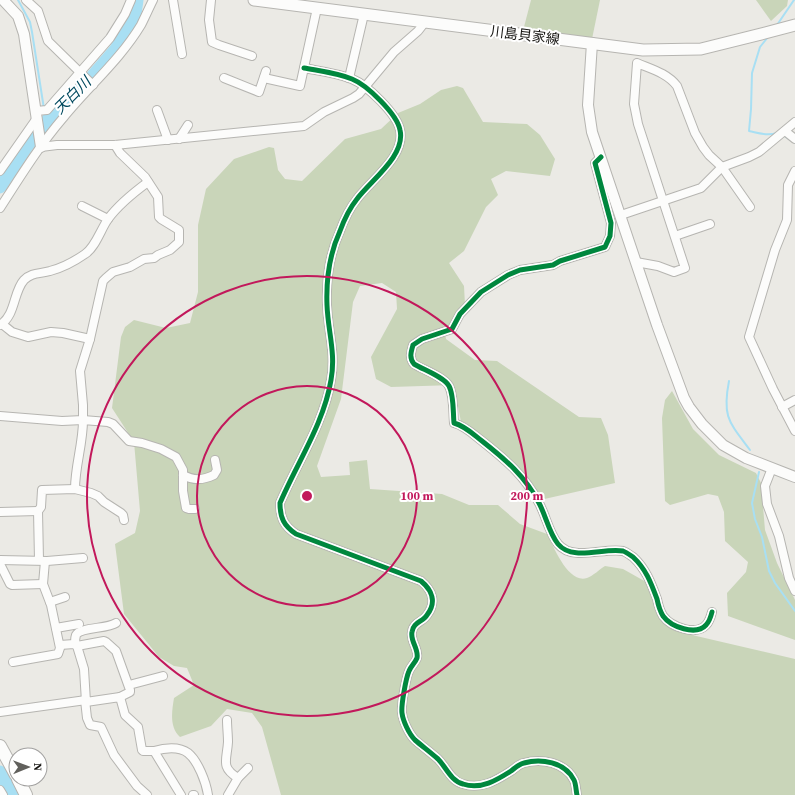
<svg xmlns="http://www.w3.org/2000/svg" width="795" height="795" font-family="'Source Serif 4','Noto Sans JP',serif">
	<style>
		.green { fill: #c9d5b9 }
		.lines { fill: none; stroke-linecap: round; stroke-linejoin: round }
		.stream { stroke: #a8dff3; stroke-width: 2 }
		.river { stroke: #a8dff3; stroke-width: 13 }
		.minor-casing { stroke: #b6b5b1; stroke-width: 10 }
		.tertiary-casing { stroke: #b6b5b1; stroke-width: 12 }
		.secondary-casing { stroke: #b6b5b1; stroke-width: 13 }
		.primary-casing { stroke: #b6b5b1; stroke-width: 14 }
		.minor { stroke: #fcfcfb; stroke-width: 8 }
		.tertiary { stroke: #fcfcfb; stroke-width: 10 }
		.secondary { stroke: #fcfcfb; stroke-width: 11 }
		.primary { stroke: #fcfcfb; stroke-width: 12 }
		.cycleway-casing { stroke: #fff; stroke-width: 8 }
		.cycleway { stroke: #00873e; stroke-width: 5 }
		.ring { fill: none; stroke: #c2185b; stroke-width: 2 }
		.labels { text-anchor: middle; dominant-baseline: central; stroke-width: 4; stroke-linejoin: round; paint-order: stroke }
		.street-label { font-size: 14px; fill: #161512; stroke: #fff }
		.water-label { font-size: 15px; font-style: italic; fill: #00495e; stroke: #fff }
		.centre { fill: #c2185b; stroke: #fff; stroke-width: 2 }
		.ring-label { font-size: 12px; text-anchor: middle; font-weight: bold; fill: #c2185b; stroke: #fff; stroke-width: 4; stroke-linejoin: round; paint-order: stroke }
	</style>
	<rect width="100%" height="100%" fill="#ebeae5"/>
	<g class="green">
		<polygon points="531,0 600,0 592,39 524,27"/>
		<polygon points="756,0 788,0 787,6 771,21"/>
		<path d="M457 86 463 88 483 122 527 124 540 135 555 159 550 176 506 171 491 179 498 195 486 207 464 251 449 263 464 286 465 305 445 334 446 339 475 360 497 361 579 417 601 418 608 435 615 483 540 500 478 432 461 422 454 385 391 387 376 379 371 357 397 309 396 292 382 283 360 286 353 302 341 399 317 466 321 477 350 475 349 462 367 460 370 489 442 494 469 505H498L520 524 547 534C554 547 568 584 587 578 593 576 600 569 605 566L623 569 655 587 668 623 692 635 795 659V795H281L262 727 252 713 227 709 211 726 180 737C169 727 172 711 174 698L194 685 187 668 174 666 159 657 124 614 115 544 135 533 140 511 134 442 112 408 121 337 125 327 134 320 166 328 190 323 198 292V225L206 189 234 159 269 147 274 148 278 170 285 179 302 181 345 139 381 129 398 113 420 104 441 90Z"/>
		<polygon points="672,391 693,429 719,455 756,473 761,483 765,530 777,563 795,600 795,640 728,616 727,593 746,572 748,562 725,541 724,512 718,496 708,494 670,505 665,501 662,418 665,400"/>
	</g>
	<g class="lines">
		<g class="stream">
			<polyline points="18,0 30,22 32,32 44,109"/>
			<polyline points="777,25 794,0"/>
			<path d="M768 37 760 47 752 73 751 109 749 131C759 133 767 136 777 133"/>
			<polyline points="45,113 46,122"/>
			<polyline points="783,135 795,143"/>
			<path d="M729 381C722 417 729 422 750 450"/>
			<polyline points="759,472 752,503 755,519 762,537 769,571 775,583 795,611"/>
		</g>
		<g class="river">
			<polyline points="0,187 27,146 60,104 83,87 116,49 135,14 137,0"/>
			<polyline points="0,772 13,795"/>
		</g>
		<defs>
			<g id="minor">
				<polyline points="26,0 38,11 48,41 93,85"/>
				<polyline points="173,0 182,54"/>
				<polyline points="211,0 209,20 212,42 219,45 252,56"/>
				<path d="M304 68C320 71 337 73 352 79 367 85 397 114 400 130 406 156 370 181 357 199 349 209 344 220 340 231 329 255 326 279 327 305 328 332 336 353 331 380 324 423 297 463 280 503 280 518 284 526 296 534L421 581C432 590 437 602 427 615 423 622 413 622 412 632 410 641 419 649 417 658 415 663 411 666 409 671 406 678 401 705 402 713 403 721 409 734 415 740 422 746 430 752 438 759 446 767 451 781 463 784 481 790 497 780 511 771 515 768 519 764 524 763 541 758 565 762 574 780 576 784 576 791 577 795"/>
				<polyline points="224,78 259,92 266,71"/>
				<polyline points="264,78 300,86 317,8"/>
				<polyline points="349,78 364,14"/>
				<polyline points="157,110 168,140"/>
				<polyline points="36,111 47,110 110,38 125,14 131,0"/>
				<polyline points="785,131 795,139"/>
				<polyline points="179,139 188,125"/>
				<polyline points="41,147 57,145 115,145 304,126 324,112 353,98 359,94 394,52 418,31 425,22"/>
				<path d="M601 157 595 163 611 223 610 236 605 247 560 261 553 265 520 270 508 275 481 292 460 314 452 329 422 339 413 345C411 352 409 358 414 364 424 370 444 377 449 386 454 395 453 413 454 423 465 426 473 434 482 441 506 460 525 476 539 503 546 516 549 533 558 544 573 562 604 547 623 551 626 552 630 555 633 557 646 569 651 583 657 599 658 604 660 611 663 616 671 627 696 636 706 625 709 622 711 616 712 612"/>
				<polyline points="0,171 37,118"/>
				<polyline points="795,171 788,185 787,220 775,250 749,337 773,389 795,431"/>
				<polyline points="82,206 108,219"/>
				<path d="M0 208C20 177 39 146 63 118 88 87 120 60 141 25 145 17 149 8 153 0"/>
				<polyline points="621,215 701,188 722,167 749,157 759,152 795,122"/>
				<polyline points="675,236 710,224"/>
				<path d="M636 262 658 266 674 272 685 268 638 124 634 104 637 63C651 69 667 73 677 86L695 133 703 147 709 155 722 167 750 207"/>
				<polyline points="2,324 12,332 28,337 51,332 63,333 90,339"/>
				<path d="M0 325C16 315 13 292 24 280 32 272 40 274 50 271 62 268 75 261 85 254 95 248 101 229 108 219 119 204 133 193 148 182"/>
				<polyline points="782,407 795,400"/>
				<polyline points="0,416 62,421 83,420 83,405 80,371 90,339 103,281 106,278 113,272 130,267 144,259 154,258 158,255 170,250 179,242 179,230 161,219 159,217 158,197 145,177 120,153 115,145"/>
				<polyline points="772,468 765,486 767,504 779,536 789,578 795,591"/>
				<path d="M183 475C194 481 203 480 214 475L217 470 215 460"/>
				<path d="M75 489C75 466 83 444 83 420L108 422 113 424 129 441 142 443 161 449 176 457 183 470V491L186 508 189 509H195"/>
				<polyline points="0,512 38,511"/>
				<polyline points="0,560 47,561 83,558"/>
				<polyline points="39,560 38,511 41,507 42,490 75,489 91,493 98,496 104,502 121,513 123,515 124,520"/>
				<polyline points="0,564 10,584 12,585 43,584"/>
				<polyline points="50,602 65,597"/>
				<polyline points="56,628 79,624"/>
				<polyline points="60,645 74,644 77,646 84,669 86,702 120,697 125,715 138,727 142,750 143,751 154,751 181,795"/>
				<path d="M76 645C75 642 75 638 76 635 80 627 107 629 116 623"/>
				<polyline points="77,646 104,641 106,642 116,651 130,690 130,692 120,697"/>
				<polyline points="13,662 58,654 60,648 51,605 43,584 45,561"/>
				<polyline points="129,685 163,676"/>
				<polyline points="85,700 87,718 90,725 101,727 114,755 137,786 147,795"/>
				<polyline points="0,712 86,700"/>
				<path d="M227 720C227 727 228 735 228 742 227 760 220 767 238 778"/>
				<path d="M154 751C164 748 179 746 188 753 198 761 206 782 208 795"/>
				<polyline points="0,790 3,795"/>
				<polyline points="193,795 194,795"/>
				<polyline points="228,795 238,778 248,768"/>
			</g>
			<g id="tertiary">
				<polyline points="3,0 18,16 24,34 41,147"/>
				<polyline points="592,43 588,105 592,132 657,325 684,398 689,407 702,424 723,445 746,458 795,477"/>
			</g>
			<polyline id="secondary" points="254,0 643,50 701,49 765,33 795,25"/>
			<g id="primary">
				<polyline points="0,746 16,775"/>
				<polyline points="18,779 26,795"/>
			</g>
		</defs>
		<use href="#minor" class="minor-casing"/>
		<use href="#tertiary" class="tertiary-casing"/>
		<use href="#secondary" class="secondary-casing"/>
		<use href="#primary" class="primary-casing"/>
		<use href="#minor" class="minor"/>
		<use href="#tertiary" class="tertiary"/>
		<use href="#secondary" class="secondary"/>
		<use href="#primary" class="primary"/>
		<defs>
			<g id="cycleway">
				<path d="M304 68C320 71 337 73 352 79 367 85 397 114 400 130 406 156 370 181 357 199 349 209 344 220 340 231 329 255 326 279 327 305 328 332 336 353 331 380 324 423 297 463 280 503 280 518 284 526 296 534L421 581C432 590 437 602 427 615 423 622 413 622 412 632 410 641 419 649 417 658 415 663 411 666 409 671 406 678 401 705 402 713 403 721 409 734 415 740 422 746 430 752 438 759 446 767 451 781 463 784 481 790 497 780 511 771 515 768 519 764 524 763 541 758 565 762 574 780 576 784 576 791 577 795"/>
				<path d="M601 157 595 163 611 223 610 236 605 247 560 261 553 265 520 270 508 275 481 292 460 314 452 329 422 339 413 345C411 352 409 358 414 364 424 370 444 377 449 386 454 395 453 413 454 423 465 426 473 434 482 441 506 460 525 476 539 503 546 516 549 533 558 544 573 562 604 547 623 551 626 552 630 555 633 557 646 569 651 583 657 599 658 604 660 611 663 616 671 627 696 636 706 625 709 622 711 616 712 612"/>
			</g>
		</defs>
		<use href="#cycleway" class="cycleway-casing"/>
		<use href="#cycleway" class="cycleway"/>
	</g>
	<g class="ring">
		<circle cx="307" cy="496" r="110"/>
		<circle cx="307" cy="496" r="220"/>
	</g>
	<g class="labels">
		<g class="street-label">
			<text transform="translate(525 35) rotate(7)">川島貝家線</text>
		</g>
		<g class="water-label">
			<text transform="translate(72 95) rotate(-45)">天白川</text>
		</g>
	</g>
	<circle cx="307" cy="496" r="6" class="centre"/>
	<g class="ring-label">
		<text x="417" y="500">100 m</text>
		<text x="527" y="500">200 m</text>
	</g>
	<g transform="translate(28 767) rotate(89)"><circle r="19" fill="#ffffff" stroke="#a2a1a0"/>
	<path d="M0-3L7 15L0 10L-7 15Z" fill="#61605c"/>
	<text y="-6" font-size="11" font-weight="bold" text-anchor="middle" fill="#161512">N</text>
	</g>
</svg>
